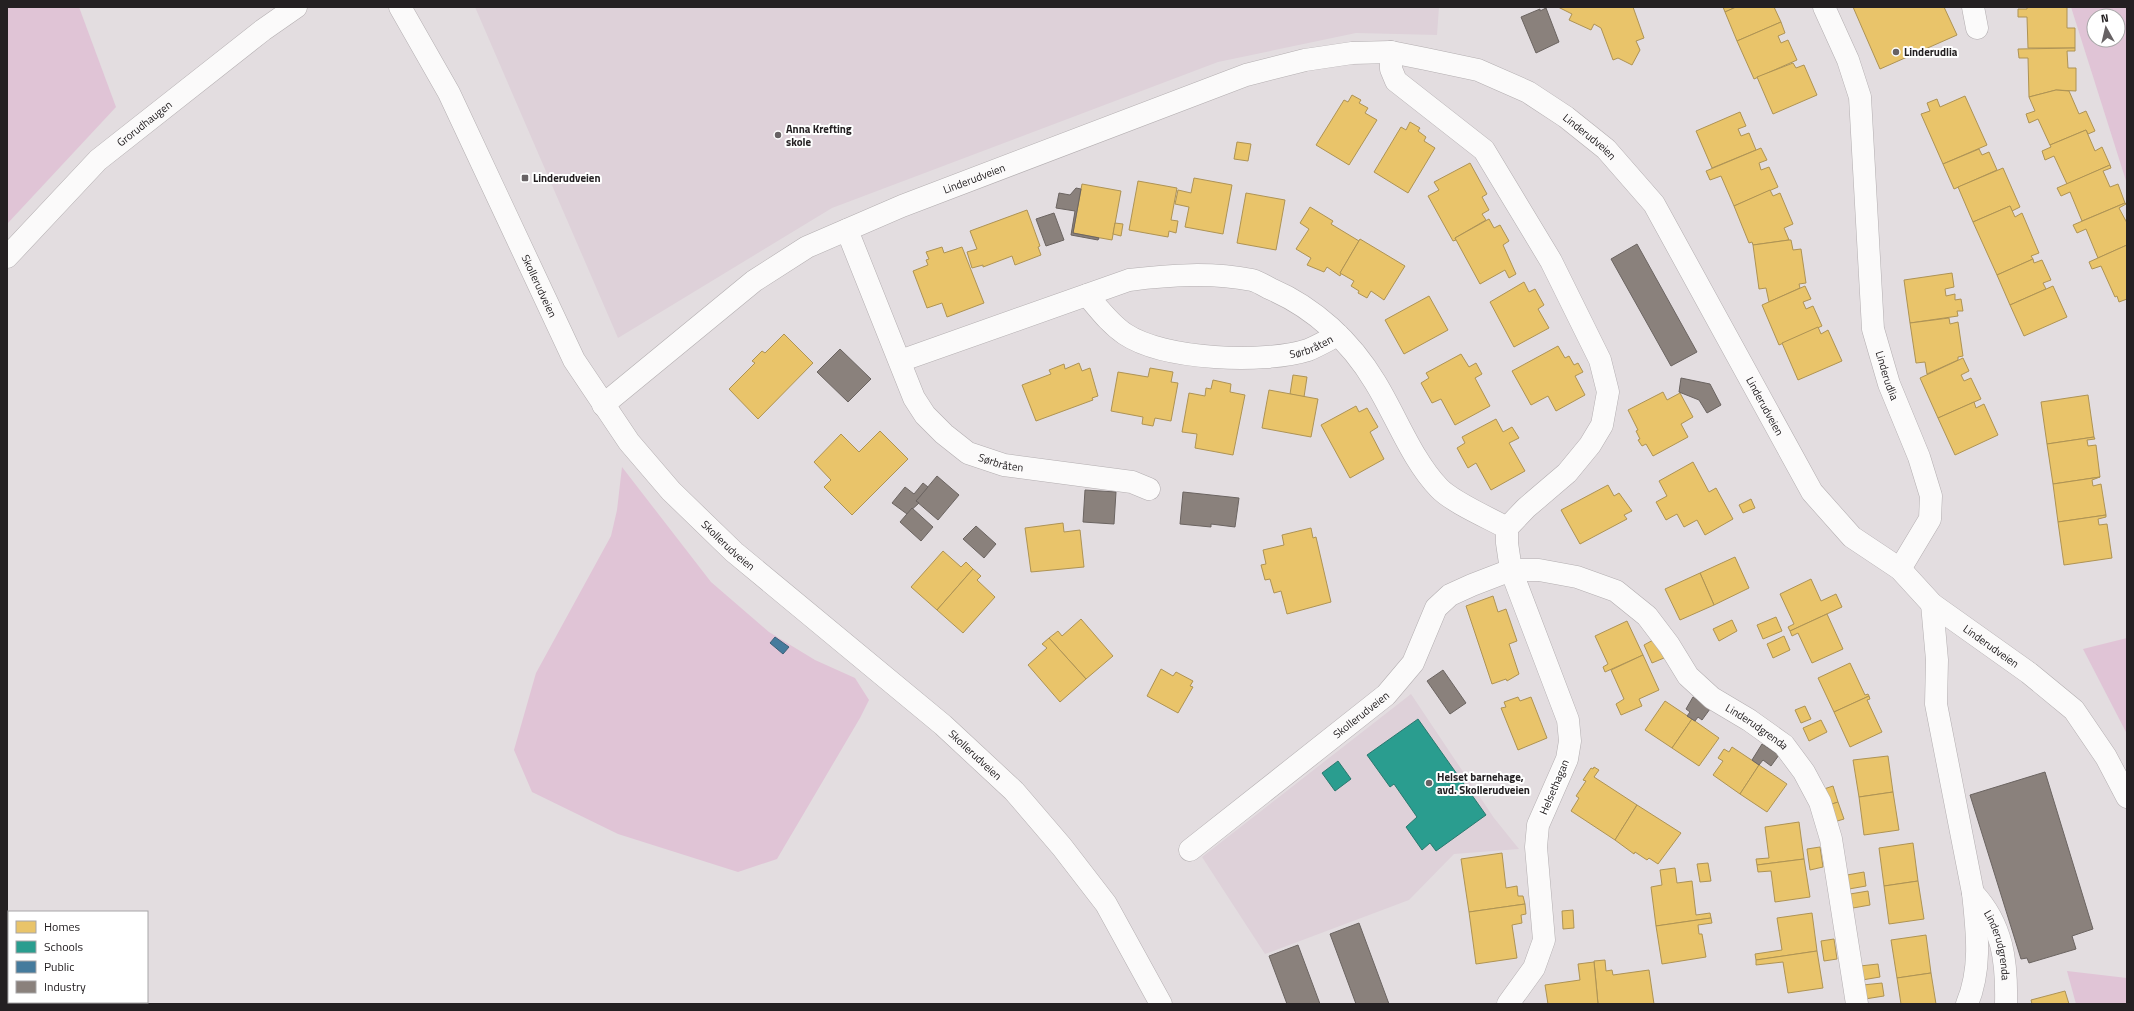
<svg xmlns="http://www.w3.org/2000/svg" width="2134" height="1011" font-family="'Titillium Web',sans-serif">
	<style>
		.built { fill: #ded1d9 }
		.green { fill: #e0c4d6; fill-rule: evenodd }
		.homes { fill: #e9c46a; stroke: #ae9354 }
		.schools { fill: #2a9d8f; stroke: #28786e }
		.public { fill: #457b9d; stroke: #3b6078 }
		.industry { fill: #8a817c; stroke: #6b6461 }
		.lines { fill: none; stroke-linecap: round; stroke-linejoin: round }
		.minor-casing { stroke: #b3aeb0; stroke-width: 23 }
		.minor { stroke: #fbfafa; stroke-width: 22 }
		.poi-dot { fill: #676264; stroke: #fff; stroke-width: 1.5 }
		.labels { text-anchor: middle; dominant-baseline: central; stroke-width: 4; stroke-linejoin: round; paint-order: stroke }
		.poi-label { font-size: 11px; font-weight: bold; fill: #242022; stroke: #fff; text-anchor: start }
		.street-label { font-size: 11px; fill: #242022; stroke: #fff }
	</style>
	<rect width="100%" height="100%" fill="#e3dde0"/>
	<g class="built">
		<polygon points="475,7 1439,7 1437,35 1356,33 1218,62 832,208 618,338"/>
		<polygon points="1411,694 1494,818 1519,849 1454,854 1409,900 1265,954 1202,857"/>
	</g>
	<g class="green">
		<polygon points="7,7 79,7 116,107 7,224"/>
		<path d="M2071 7H2127V184ZM2094 16H2118V40H2094Z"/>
		<polygon points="622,467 711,582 769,632 815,660 855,678 869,700 860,718 777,859 738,872 618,834 532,792 514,750 536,673 611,536 617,510"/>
		<polygon points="2127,638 2127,734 2083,649"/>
		<polygon points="2067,971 2127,978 2127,1004 2076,1004"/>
	</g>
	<g class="homes">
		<polygon points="1558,7 1633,7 1644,38 1636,41 1640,50 1632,65 1618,58 1613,60 1601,28 1594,24 1591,30 1569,20 1572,14"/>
		<polygon points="1723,7 1736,7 1725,12"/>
		<polygon points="1736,7 1774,7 1781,22 1737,41 1725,12"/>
		<polygon points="1853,7 1944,7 1957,35 1880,69"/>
		<polygon points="2027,7 2067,7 2067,28 2075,28 2075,48 2028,48 2027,17 2018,17 2018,9 2027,9"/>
		<polygon points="1781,22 1785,33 1778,36 1781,43 1788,40 1797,60 1754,79 1737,41"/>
		<polygon points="2075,48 2075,51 2067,51 2068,68 2076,68 2076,91 2056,90 2029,97 2028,58 2019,58 2018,49"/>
		<polygon points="1793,63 1796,68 1804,65 1817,95 1773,114 1757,77"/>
		<polygon points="2056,90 2069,91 2079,114 2086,111 2095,131 2088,134 2086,130 2050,145 2038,119 2029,123 2026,114 2035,111 2029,97"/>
		<polygon points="1352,95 1361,100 1359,103 1368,108 1365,113 1377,120 1349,165 1316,145 1344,100 1348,102"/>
		<polygon points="1965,96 1987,145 1943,164 1921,114 1930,111 1927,103 1937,99 1940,107"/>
		<polygon points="1740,112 1746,126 1738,129 1741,136 1749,133 1756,150 1712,168 1696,131"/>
		<polygon points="1410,122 1420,128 1418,131 1426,137 1424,141 1435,148 1408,193 1374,172 1401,127 1406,130"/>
		<polygon points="2086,130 2095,151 2102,147 2110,165 2067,184 2054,156 2045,160 2042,151 2051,147 2050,145"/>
		<polygon points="1237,142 1251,144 1248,161 1234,159"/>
		<polygon points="1761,148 1767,160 1759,163 1761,170 1769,167 1778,187 1734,206 1721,176 1710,180 1706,171"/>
		<polygon points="1979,149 1982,155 1989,152 1997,170 1954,189 1943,164"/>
		<polygon points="1470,163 1487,194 1482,197 1489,210 1482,214 1486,220 1455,238 1456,240 1453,241 1428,196 1439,190 1434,182"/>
		<polygon points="2110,165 2111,168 2103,171 2110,187 2118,184 2125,203 2082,221 2070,192 2061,196 2057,188"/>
		<polygon points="2003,168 2020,207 2012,211 2010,206 1973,222 1958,187"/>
		<polygon points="1194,178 1232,185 1223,234 1185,227 1189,207 1175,204 1178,190 1191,193"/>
		<polygon points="1138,181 1177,188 1171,220 1178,221 1176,233 1169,231 1168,237 1129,230"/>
		<polygon points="1082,184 1121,191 1112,240 1073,233"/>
		<polygon points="1770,190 1773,196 1780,193 1793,224 1784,228 1789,240 1753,245 1752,242 1749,243 1734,206"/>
		<polygon points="1246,193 1285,200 1276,250 1237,243"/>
		<polygon points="2125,203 2126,204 2119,208 2127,223 2127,245 2098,258 2086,229 2077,233 2073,225"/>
		<polygon points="2010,206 2015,217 2022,213 2039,253 2031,256 2033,259 1997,275 1973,222"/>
		<polygon points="1310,207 1333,221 1331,224 1359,241 1340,273 1341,274 1340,276 1327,267 1324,272 1307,265 1311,258 1296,249 1309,229 1300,223"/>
		<polygon points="1027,210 1040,246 1038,247 1041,255 1015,265 1012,256 983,267 983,265 972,268 967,252 977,249 970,231"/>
		<polygon points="1489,219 1494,228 1500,225 1509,241 1503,245 1516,274 1509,278 1505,270 1480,284 1455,238"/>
		<polygon points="1115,223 1123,224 1121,236 1113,234"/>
		<polygon points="1360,239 1405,266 1384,300 1371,291 1367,298 1358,293 1359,291 1351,286 1354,281 1340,273"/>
		<polygon points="1789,240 1791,240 1793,250 1801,249 1806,283 1799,284 1800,288 1769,302 1766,288 1759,289 1753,245"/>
		<polygon points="2127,245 2127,299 2119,302 2117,296 2115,297 2101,266 2092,269 2089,262"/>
		<polygon points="942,247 944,253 962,247 984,303 947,317 942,303 927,308 913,271 928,265 926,260 929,259 926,252"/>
		<polygon points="2033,259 2034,263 2042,260 2051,280 2043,283 2046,289 2010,305 1997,275"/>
		<polygon points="1952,273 1954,287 1945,289 1946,296 1955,294 1955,300 1961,299 1963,311 1957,311 1958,316 1910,323 1904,280"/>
		<polygon points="1524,282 1529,292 1535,289 1544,305 1538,309 1549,328 1514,347 1490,302"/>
		<polygon points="1805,286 1811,299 1803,302 1806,309 1813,306 1822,326 1779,345 1762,305"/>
		<polygon points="2053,286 2067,317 2024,336 2010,305"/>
		<polygon points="1429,296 1448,330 1404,354 1385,320"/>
		<polygon points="1949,318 1950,324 1958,322 1963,356 1958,357 1958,360 1927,374 1925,362 1916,363 1910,323"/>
		<polygon points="1818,327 1821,334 1828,330 1842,361 1798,380 1782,343"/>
		<polygon points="784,334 813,363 758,419 729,389 755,363 752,361 762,351 765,353"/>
		<polygon points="1558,346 1565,358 1569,356 1574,365 1578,363 1583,372 1575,376 1585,395 1556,411 1548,396 1531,405 1512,371"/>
		<polygon points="1461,354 1469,367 1476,363 1482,374 1475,378 1490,406 1455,425 1441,399 1432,403 1421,383 1429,378 1426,373"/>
		<polygon points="1963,358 1969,371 1961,375 1964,381 1971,378 1981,399 1938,418 1920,378"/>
		<polygon points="1079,363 1082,371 1090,368 1098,396 1092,398 1093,400 1036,421 1022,385 1051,374 1049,370 1064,364 1065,369"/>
		<polygon points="1150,368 1173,372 1171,382 1178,383 1171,421 1155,418 1153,426 1142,424 1143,417 1111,411 1118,372 1148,377"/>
		<polygon points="1293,375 1307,377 1304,397 1290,394"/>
		<polygon points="1213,380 1231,384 1230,392 1245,395 1233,455 1195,448 1197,434 1182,432 1189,393 1205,396 1206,388 1211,389"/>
		<polygon points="1269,390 1318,399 1311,437 1262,428"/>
		<polygon points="1663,392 1667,400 1680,393 1693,417 1681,424 1688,437 1653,456 1646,444 1642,446 1638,440 1640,439 1636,431 1638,430 1628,410"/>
		<polygon points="2088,395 2094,437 2047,444 2041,402"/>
		<polygon points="1974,402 1976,408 1984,404 1998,435 1955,455 1938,418"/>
		<polygon points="1356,406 1359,412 1367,408 1378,427 1370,432 1384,459 1350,478 1321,425"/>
		<polygon points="1496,419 1503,432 1512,427 1519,438 1509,443 1525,471 1491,490 1476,463 1468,468 1457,448 1465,443 1462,437"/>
		<polygon points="880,431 908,459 852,515 824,487 831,480 814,462 841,434 859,452"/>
		<polygon points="2094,437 2095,439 2087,440 2088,446 2096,445 2100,477 2053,484 2047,444"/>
		<polygon points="1693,462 1709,492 1716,488 1733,519 1705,535 1697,520 1684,527 1677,514 1666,520 1656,502 1667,496 1659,481"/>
		<polygon points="2100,477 2092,480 2093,486 2101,484 2106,515 2058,522 2053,484"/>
		<polygon points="1608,485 1614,496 1619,493 1632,511 1624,515 1627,519 1580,544 1561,510"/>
		<polygon points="1751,499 1755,508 1743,513 1739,505"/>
		<polygon points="2106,515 2106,517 2098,519 2099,525 2107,524 2112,558 2064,565 2058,522"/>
		<polygon points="1063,523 1064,532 1080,530 1084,567 1031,572 1025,528"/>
		<polygon points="1311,528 1313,538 1316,537 1331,602 1287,614 1281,591 1274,593 1270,579 1265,580 1261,565 1266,564 1263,550 1284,545 1282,535"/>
		<polygon points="943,551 961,567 966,562 973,569 937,610 911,587"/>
		<polygon points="1735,557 1749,588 1714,605 1700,573"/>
		<polygon points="973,569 981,576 977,580 995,597 963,633 937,610"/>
		<polygon points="1700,573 1714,605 1680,620 1665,589"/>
		<polygon points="1811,579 1821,601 1836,594 1842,607 1790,631 1788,627 1794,624 1780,594"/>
		<polygon points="1493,596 1498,612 1506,609 1517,641 1509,644 1519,674 1507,681 1506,679 1492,684 1466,606"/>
		<polygon points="1827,614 1843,649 1812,663 1798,633 1792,636 1790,631"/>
		<polygon points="1776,617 1782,631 1763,639 1757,625"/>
		<polygon points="1081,619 1113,656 1086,679 1049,638 1058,631 1062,636"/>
		<polygon points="1732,620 1737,631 1719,641 1713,629"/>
		<polygon points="1627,621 1643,655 1605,672 1603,667 1608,664 1595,636"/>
		<polygon points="1784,636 1790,650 1773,658 1767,644"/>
		<polygon points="1049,638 1086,679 1060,702 1028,665 1047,648 1042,644"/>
		<polygon points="1655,639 1664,658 1652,663 1644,645"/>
		<polygon points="1643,655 1659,690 1639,699 1642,706 1621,715 1616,704 1624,699 1611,670"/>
		<polygon points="1850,663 1865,695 1868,694 1869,696 1834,712 1818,678"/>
		<polygon points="1161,669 1173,676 1176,672 1193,681 1190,686 1193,687 1178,713 1147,696"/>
		<polygon points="1869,696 1870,699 1867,700 1882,732 1850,747 1834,712"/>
		<polygon points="1518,697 1520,701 1531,697 1547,738 1518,750 1501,708 1506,707 1504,702"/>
		<polygon points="1665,701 1692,719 1672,748 1645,730"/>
		<polygon points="1805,706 1811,719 1801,723 1795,710"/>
		<polygon points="1692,719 1719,738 1699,766 1672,748"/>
		<polygon points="1821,720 1827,732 1809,741 1803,728"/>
		<polygon points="1732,747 1759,765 1740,794 1713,775 1723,761 1718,758 1724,749 1729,752"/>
		<polygon points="1888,756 1893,792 1859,797 1853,760"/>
		<polygon points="1759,765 1787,784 1767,812 1740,794"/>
		<polygon points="1594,767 1599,770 1594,777 1637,805 1615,840 1571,811 1579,798 1576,796 1586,781 1583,780 1591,768 1593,769"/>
		<polygon points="1833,786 1838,802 1829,805 1824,789"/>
		<polygon points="1893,792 1899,830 1864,835 1859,797"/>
		<polygon points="1838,802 1844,819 1834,822 1829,805"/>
		<polygon points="1637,805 1681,833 1658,864 1649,858 1647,860 1635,852 1634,854 1615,840"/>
		<polygon points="1799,822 1804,859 1757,865 1756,859 1769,858 1765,827"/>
		<polygon points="1913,843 1918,881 1884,886 1879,848"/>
		<polygon points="1820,847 1823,867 1810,870 1807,849"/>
		<polygon points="1502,853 1506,888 1517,886 1518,896 1523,896 1525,904 1469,912 1461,859"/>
		<polygon points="1804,859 1810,897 1775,902 1771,871 1758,872 1757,865"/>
		<polygon points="1708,863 1711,881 1700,882 1697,864"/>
		<polygon points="1675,868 1677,883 1692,881 1696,915 1710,913 1711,918 1656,926 1651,887 1662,885 1660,870"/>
		<polygon points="1864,872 1866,886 1849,889 1847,875"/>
		<polygon points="1918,881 1924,919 1889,924 1884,886"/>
		<polygon points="1868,891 1870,905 1853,908 1850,894"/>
		<polygon points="1525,904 1526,914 1521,915 1522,923 1512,925 1517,958 1476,964 1469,912"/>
		<polygon points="1573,910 1574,928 1563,929 1562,911"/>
		<polygon points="1812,913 1817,951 1756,960 1755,954 1782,950 1777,918"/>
		<polygon points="1711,918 1712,923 1698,925 1699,934 1702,934 1706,957 1662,964 1656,926"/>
		<polygon points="1926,935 1931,973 1897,978 1891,940"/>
		<polygon points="1834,939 1837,959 1824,961 1821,941"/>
		<polygon points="1817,951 1823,988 1788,993 1783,962 1756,965 1756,960"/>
		<polygon points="1605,960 1606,971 1612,970 1613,975 1649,970 1654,1004 1598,1004 1594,961"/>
		<polygon points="1594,962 1598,1004 1548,1004 1545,985 1580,980 1578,964"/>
		<polygon points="1878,964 1880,977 1862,980 1860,966"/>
		<polygon points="1931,973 1936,1004 1901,1004 1897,978"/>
		<polygon points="1882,983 1884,996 1865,999 1863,985"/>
		<polygon points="2065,991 2069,1004 2032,1004 2031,1000"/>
	</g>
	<g class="schools">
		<polygon points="1418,719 1486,815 1436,851 1430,843 1422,850 1406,827 1417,817 1394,784 1390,787 1367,755"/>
		<polygon points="1338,761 1351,779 1335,791 1322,773"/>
	</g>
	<polygon class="public" points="775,637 789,647 783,654 770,643"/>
	<g class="industry">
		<polygon points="1546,8 1559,42 1536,53 1521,17 1540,9 1540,11"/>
		<polygon points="1076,188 1081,189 1073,233 1099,238 1098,240 1071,235 1075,211 1056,208 1059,193 1070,195"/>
		<polygon points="1054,213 1064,240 1046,246 1036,219"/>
		<polygon points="1637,244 1697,352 1671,366 1611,259"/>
		<polygon points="840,349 871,379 848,402 817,372"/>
		<polygon points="1681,378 1710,384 1721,405 1707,413 1699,400 1679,392"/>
		<polygon points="937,476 959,495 938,520 916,501"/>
		<polygon points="923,483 928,487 916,501 919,503 907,514 892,503 905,487 914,494"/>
		<polygon points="1085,490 1116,492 1114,524 1083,522"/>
		<polygon points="1183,492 1239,498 1235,527 1211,524 1211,527 1180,524"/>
		<polygon points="912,508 933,527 921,541 900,522"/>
		<polygon points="976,526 996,544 984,558 963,539"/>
		<polygon points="1443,670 1466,703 1450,714 1427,681"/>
		<polygon points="1693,697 1710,709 1702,720 1698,717 1695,721 1687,716 1690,712 1686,709"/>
		<polygon points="1762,744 1779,755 1771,766 1763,760 1759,765 1752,760"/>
		<polygon points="2045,772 2093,929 2072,936 2076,949 2029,963 2027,958 2021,959 1970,795"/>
		<polygon points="1359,923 1389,1004 1356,1004 1330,934"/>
		<polygon points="1298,945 1320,1004 1287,1004 1269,956"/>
	</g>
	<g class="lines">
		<defs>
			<g id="minor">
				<path id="s1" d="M400 7 449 93 574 360 629 442 671 491 734 552 943 725 1014 791 1062 847 1106 904 1161 1004"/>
				<path id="s2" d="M1824 7 1848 60 1860 97 1873 329 1889 384 1919 457 1931 496 1930 519 1900 569"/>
				<polyline points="1973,7 1977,28"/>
				<polyline points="1391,52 1391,69 1396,81 1484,150 1551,261 1600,360 1608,392 1602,425 1590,445 1567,473 1526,508 1507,528 1507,543 1511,570 1568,720 1570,741 1567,759 1538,825 1536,847 1544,940 1534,968 1508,1004"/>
				<path id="s3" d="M847 230 914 398 925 415 944 434 968 453 1004 465 1132 482 1149 489"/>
				<path id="s4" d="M7 257 98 160 263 30 296 7"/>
				<path id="s5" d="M1087 295C1099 309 1110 324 1125 334 1164 360 1264 364 1308 350 1318 346 1328 340 1338 335"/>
				<path d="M900 361 1129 280C1170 275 1211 272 1252 280 1259 282 1265 286 1271 289 1315 308 1351 342 1375 382 1396 416 1412 460 1439 488 1452 502 1489 518 1507 528"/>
				<path id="s6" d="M603 405 754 281 807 247 902 206 1246 75 1305 60 1352 53 1391 52 1426 59 1478 70 1528 92 1566 117 1606 149 1654 204 1812 492 1852 537 1900 569 1932 604 2029 673 2074 710 2106 757 2127 797"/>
				<path id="s7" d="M1932 604 1937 660 1936 704 1973 893C2003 925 2007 962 2006 1004"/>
				<path id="s8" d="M1190 850 1386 695 1413 663 1436 608 1450 595 1472 585 1511 570H1539L1577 577 1616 591 1647 616 1669 645 1688 676 1712 698 1749 720 1784 745 1804 772 1820 802 1831 839 1857 1004"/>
				<path d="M1967 1004C1982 968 1977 931 1973 893"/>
			</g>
		</defs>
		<use href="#minor" class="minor-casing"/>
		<use href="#minor" class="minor"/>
	</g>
	<g class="poi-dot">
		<circle cx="1896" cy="52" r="4"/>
		<circle cx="778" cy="135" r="4"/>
		<rect x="521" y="174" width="8" height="8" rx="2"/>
		<circle cx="1429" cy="783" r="4"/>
	</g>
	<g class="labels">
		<g class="poi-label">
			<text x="1904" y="52">Linderudlia</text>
			<text x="786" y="129">Anna Krefting<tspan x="786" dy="13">skole</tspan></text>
			<text x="533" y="178">Linderudveien</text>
			<text x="1437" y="777">Helset barnehage,<tspan x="1437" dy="13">avd. Skollerudveien</tspan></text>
		</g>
		<g class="street-label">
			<text stroke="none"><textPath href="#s4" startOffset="192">Grorudhaugen</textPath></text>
			<text stroke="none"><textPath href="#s6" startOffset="1097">Linderudveien</textPath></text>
			<text stroke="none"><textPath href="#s6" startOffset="439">Linderudveien</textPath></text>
			<text stroke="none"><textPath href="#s1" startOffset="312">Skollerudveien</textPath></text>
			<text stroke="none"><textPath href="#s5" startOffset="246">Sørbråten</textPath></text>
			<text stroke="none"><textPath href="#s2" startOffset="378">Linderudlia</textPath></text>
			<text stroke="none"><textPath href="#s6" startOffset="1421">Linderudveien</textPath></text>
			<text stroke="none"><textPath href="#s3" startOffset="293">Sørbråten</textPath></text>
			<text stroke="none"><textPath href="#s1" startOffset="636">Skollerudveien</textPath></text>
			<text stroke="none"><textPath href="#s6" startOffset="1757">Linderudveien</textPath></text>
			<text stroke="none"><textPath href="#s8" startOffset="218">Skollerudveien</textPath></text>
			<text stroke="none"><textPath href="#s8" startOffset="743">Linderudgrenda</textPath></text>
			<text stroke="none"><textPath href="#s1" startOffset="960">Skollerudveien</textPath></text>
			<text transform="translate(1554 787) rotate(-67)">Helsethagan</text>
			<text stroke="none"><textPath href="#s7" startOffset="352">Linderudgrenda</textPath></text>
		</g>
	</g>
	<rect width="2134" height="1011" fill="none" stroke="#242022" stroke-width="16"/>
	<rect x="8" y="911" width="140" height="92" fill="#ffffff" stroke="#a7a6a7"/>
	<rect x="16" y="921" width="20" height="12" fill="#e9c46a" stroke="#a7a6a7"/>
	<text x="44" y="931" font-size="12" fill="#242022">Homes</text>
	<rect x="16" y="941" width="20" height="12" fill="#2a9d8f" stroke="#a7a6a7"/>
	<text x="44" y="951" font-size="12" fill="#242022">Schools</text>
	<rect x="16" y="961" width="20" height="12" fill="#457b9d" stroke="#a7a6a7"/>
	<text x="44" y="971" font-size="12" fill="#242022">Public</text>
	<rect x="16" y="981" width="20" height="12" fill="#8a817c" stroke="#a7a6a7"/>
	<text x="44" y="991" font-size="12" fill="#242022">Industry</text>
	<g transform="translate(2106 28) rotate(352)"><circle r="19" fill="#ffffff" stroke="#a7a6a7"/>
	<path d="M0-3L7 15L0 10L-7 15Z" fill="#676264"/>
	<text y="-6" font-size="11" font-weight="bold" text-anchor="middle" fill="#242022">N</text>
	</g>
</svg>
